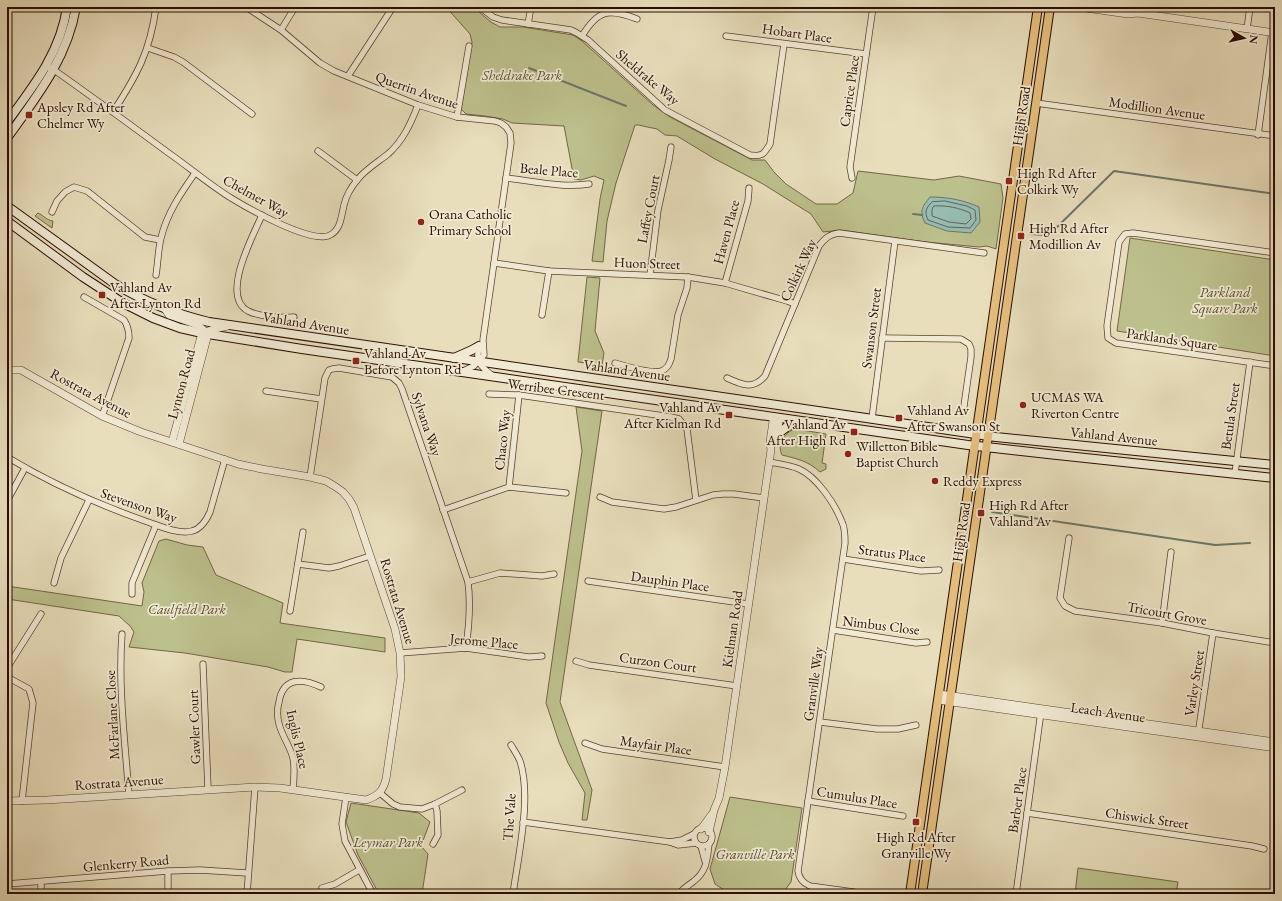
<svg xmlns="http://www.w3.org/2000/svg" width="1282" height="901" font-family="'EB Garamond',serif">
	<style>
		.green { fill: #bcc08c; stroke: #736646 }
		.water { fill: #97bcb2; stroke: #6b766b }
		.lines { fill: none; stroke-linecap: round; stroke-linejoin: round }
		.shore { stroke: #606459; stroke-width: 1 }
		.stream { stroke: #6b766b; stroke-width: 2 }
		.minor-casing { stroke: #5a402f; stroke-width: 7 }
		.tertiary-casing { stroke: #5a402f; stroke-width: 8 }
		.secondary-casing { stroke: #2a0c00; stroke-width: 10 }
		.primary-casing { stroke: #2a0c00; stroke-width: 10 }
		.minor { stroke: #f0ead3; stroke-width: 5.5 }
		.tertiary { stroke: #f0ead3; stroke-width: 7 }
		.secondary { stroke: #f0ead3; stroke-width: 8 }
		.primary { stroke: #e4bf7e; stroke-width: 8 }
		.poi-dot { fill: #8f2418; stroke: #f0ead3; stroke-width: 1.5 }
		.labels { text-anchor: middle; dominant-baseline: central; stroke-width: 3.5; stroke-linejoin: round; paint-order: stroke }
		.street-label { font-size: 14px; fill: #2a0c00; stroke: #f0ead3 }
		.park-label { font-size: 14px; font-style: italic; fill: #5d4b31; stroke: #f0ead3 }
		.poi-label { font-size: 14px; fill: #2a0c00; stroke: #f0ead3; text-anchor: start }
	</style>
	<rect width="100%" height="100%" fill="#e8debc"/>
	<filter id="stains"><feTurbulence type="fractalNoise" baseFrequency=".005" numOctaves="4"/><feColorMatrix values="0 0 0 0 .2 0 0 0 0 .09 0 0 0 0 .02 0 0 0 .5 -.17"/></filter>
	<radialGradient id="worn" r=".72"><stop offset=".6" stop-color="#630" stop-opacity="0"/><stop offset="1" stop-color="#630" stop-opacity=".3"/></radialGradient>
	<g class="green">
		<polygon points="446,7 473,7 491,22 500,27 523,27 573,35 582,41 653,105 670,117 752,160 765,160 774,172 786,184 816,204 837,204 853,193 858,171 934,180 959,176 1001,184 1003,198 996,249 987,246 979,247 926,242 841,230 823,232 811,214 763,184 715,159 677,136 665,135 657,129 638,125 635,125 616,183 607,221 603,262 592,261 600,199 604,180 594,176 581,180 574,179 564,126 512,123 503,119 485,116 466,114 461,109 472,42 470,34"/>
		<path d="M38 213C43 215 46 220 53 221L52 228 35 216Z"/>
		<polygon points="1130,238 1275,260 1275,356 1117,331"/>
		<polygon points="587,277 600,278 595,331 604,353 602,365 578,362"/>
		<polygon points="576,407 602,411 560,702 592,790 587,820 582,820 585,793 568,763 559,742 546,703 582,451"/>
		<path d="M793 430H802L826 434 822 463 826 464V469L820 472C808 461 798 459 782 455 777 445 783 434 793 430Z"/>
		<polygon points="166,539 187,545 203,547 216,575 283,603 280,623 385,638 385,652 297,639 292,672 285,672 268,667 185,653 129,647 134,632 130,626 119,616 7,599 7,586 142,606 144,592 142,583 159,541"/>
		<polygon points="730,797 802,808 791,882 782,894 730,894 715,884 710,869"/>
		<polygon points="351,803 419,813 430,822 421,846 428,854 422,894 379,894 358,855 346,822"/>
		<polygon points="1078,868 1178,882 1176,894 1075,894"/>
	</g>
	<path class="water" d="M930 197C948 197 963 200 979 207L980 222 971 233 947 231 925 223C919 211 922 207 930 197Z"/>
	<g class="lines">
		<g class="shore">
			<path d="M945 201 967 206 975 210 976 220 970 228 948 227 928 220C924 212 926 208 932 202Z"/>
			<path d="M934 206C946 205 960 208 970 213L971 219 966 224 949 222 932 216V210Z"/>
		</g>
		<g class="stream">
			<polyline points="529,68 626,106"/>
			<polyline points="913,214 922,215"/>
			<polyline points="1030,234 1045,235 1052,232 1114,171 1275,194"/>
			<polyline points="992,512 1215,545 1250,543"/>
			<polyline points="1181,891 1201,894"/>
		</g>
		<defs>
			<g id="minor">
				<polyline points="246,7 281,30 320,63 334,71 418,105 457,117 495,121 501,123 506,127 510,133 511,143 483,340 484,355 474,366 463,371"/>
				<path d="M480 7 493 17 502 20 571 30 577 33 588 40 665 110 750 155C762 157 764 154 770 144L784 44"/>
				<polyline points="1146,14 1147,7"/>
				<polyline points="528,24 531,7"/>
				<polyline points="1247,29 1250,7"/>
				<polyline points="281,30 295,7"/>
				<path d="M582 36C598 10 608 8 637 19"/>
				<polyline points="726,36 866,54"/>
				<polyline points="148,48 174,57 183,62 252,114"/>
				<path d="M50 68 57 72C95 99 132 126 170 154 190 168 210 185 231 198 249 209 308 242 328 236 341 231 341 217 344 205 346 196 352 186 358 179 366 169 378 162 388 154 403 141 411 123 418 105"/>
				<polyline points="348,76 393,7"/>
				<polyline points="1036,103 1275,136"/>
				<path d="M113 112C137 75 150 52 156 7"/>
				<polyline points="457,117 469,46"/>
				<polyline points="1258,135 1272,32"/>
				<polyline points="318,151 357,180"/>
				<path d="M506 178C533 181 562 188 589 184"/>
				<polyline points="852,178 850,167 873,7"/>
				<polyline points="52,212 57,201 65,192 74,187 87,191 145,237 160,240"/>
				<path d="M262 215C253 236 220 296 248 311 260 317 281 318 294 317"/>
				<polyline points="1275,253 1133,233 1125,234 1119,242 1107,326 1108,338 1116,343 1275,366"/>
				<polyline points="494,263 549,271 570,272 688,277 725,283 787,301 795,304"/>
				<path d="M156 275C158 263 158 250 161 238 167 213 181 193 195 173"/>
				<polyline points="650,275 658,210 669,160 671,147"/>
				<polyline points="725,283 748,201 749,188"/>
				<path d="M84 297 124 320C128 326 129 331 129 338L105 408 102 416"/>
				<polyline points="542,315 549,271"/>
				<polyline points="882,338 961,339 969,344 971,349 971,357 963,413"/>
				<path d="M480 345C474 361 481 367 493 376"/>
				<path d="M615 363C625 366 652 374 661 371 667 369 669 365 671 359L678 315 687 288 688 277"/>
				<path d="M727 378C742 385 753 390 765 376L819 246C825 238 830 234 839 233L984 253"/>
				<polyline points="266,391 321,399"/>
				<polyline points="489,394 519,395 671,417 679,419 687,429 696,500"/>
				<polyline points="872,418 895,241"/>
				<path d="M7 457C50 483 97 504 145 521 157 525 179 535 192 531 201 529 206 521 210 512L225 459"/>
				<path d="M769 462C780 464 790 465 799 469 817 477 835 504 842 522 845 528 845 536 845 543L798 871C799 879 803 883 810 886L868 894"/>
				<polyline points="1235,473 1250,362"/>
				<path d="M310 477 325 378 329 370 332 369 339 368 392 377 399 383 402 389 468 582C471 604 469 626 466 648"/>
				<polyline points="509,487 519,395"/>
				<polyline points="600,497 612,502 664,509 676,507 713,495 723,494 734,494 764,498"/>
				<polyline points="7,501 25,468"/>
				<polyline points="443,510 509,487 566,493"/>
				<polyline points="1274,528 1275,518"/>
				<polyline points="1069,538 1060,598 1065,606 1075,611 1162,623 1213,633 1275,643"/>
				<polyline points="843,559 921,571 939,570"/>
				<polyline points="298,564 329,568 339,566 370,556"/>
				<polyline points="588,581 748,604"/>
				<polyline points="468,582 500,573 542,576 554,574"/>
				<polyline points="54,583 61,558 89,500"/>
				<polyline points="132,594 132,583 156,525"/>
				<polyline points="290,611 303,532"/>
				<polyline points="1162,623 1171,552"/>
				<polyline points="833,630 916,643 927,642"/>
				<path d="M122 634C118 687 125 742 129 795"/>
				<polyline points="400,653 466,648 529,657 542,656"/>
				<polyline points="576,661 589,665 737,686"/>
				<polyline points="203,664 208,789"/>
				<polyline points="7,668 41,614"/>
				<polyline points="7,677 29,689 33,703 22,801"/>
				<polyline points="820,722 877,729 898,729 916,725"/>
				<polyline points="1198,735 1213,633"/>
				<polyline points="585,743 602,749 725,767"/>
				<path d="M511 745C514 750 518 756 520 761 532 797 518 857 513 894"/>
				<path d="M293 789C294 779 295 768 293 758 290 746 282 736 279 724 277 716 277 709 279 702 283 677 302 678 321 687"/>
				<polyline points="380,793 393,804 400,807 422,809 435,804 462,790"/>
				<polyline points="346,797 342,824 345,841 373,894"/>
				<polyline points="808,801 903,816"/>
				<polyline points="1027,813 1252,846 1264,849"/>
				<polyline points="523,822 670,842 678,845 696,843"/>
				<circle cx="703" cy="837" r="9"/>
				<polyline points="670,842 682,840 694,834"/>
				<polyline points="433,844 438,835 437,811 435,804"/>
				<polyline points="701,846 705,861"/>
				<polyline points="41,882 41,894"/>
				<polyline points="7,884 168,871 200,870 247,873"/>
				<polyline points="322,888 335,884 359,870"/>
				<polyline points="168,894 168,871"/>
				<polyline points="247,894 255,787"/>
				<path d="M679 894C683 888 688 886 694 881 707 871 707 859 709 844"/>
				<polyline points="1016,894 1041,712"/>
			</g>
			<g id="tertiary">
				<polyline points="1079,7 1128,14 1138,13 1275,33"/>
				<polyline points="1116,7 1129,9 1136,12"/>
				<polyline points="165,309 169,315 198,325 208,334 179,444"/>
				<path d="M7 372 11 370H21L102 416 141 432 238 464 262 469 310 477 326 481 336 487 343 492 349 499 354 508 395 629 400 653 401 677 386 779C383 791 378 796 366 800L280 788 255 787 47 800 7 801"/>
				<polyline points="776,437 779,422"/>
				<polyline points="172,442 202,333 214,329 228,326"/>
				<polyline points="939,694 1275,742"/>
				<polyline points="938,700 1275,748"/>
				<polyline points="701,829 712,814"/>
				<polyline points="709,832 714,810 719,798 725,767 771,450 770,442 773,421"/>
			</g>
			<g id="secondary">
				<path d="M7 122C33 87 61 52 67 7"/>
				<path d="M7 138C37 96 67 59 76 7"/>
				<path d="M7 206 115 284C145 302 175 314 209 322L996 437 1275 465"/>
				<polyline points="7,221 83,277 123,303 153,318 180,328 202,333 302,349 968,445 1057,455 1275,478"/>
				<polyline points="454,358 472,350 479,346"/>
				<polyline points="776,435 788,426 801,422"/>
			</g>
			<g id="primary">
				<polyline points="910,894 1038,7"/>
				<polyline points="922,894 1050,7"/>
			</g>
		</defs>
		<use href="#minor" class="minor-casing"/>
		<use href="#tertiary" class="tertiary-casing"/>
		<use href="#secondary" class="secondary-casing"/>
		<use href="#primary" class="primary-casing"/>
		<use href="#minor" class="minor"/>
		<use href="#tertiary" class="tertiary"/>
		<use href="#secondary" class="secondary"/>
		<use href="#primary" class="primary"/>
	</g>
	<g class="poi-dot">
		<rect x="25" y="111" width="8" height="8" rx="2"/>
		<rect x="1005" y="177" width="8" height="8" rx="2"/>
		<circle cx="421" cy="222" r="4"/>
		<rect x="1017" y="232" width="8" height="8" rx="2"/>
		<rect x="98" y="291" width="8" height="8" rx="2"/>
		<rect x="352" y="357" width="8" height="8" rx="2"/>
		<circle cx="1023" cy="405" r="4"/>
		<rect x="725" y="411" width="8" height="8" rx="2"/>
		<rect x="895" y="414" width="8" height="8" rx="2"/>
		<rect x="850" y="428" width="8" height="8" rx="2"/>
		<circle cx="848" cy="454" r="4"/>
		<circle cx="935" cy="481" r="4"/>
		<rect x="977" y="509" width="8" height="8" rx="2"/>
		<rect x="912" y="818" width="8" height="8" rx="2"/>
	</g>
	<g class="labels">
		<g class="street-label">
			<text transform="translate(797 33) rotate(8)">Hobart Place</text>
			<text transform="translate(648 77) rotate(40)">Sheldrake Way</text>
			<text transform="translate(417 90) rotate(19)">Querrin Avenue</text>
			<text transform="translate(849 91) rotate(-82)">Caprice Place</text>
			<text transform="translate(1157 108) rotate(8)">Modillion Avenue</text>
			<text transform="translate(1021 116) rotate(-82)">High Road</text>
			<text transform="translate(549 170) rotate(5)">Beale Place</text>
			<text transform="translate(256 196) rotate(29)">Chelmer Way</text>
			<text transform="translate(648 209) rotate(-79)">Laffey Court</text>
			<text transform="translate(726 232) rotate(-75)">Haven Place</text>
			<text transform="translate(647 263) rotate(2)">Huon Street</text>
			<text transform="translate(798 270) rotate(-65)">Colkirk Way</text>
			<text transform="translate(306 323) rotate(9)">Vahland Avenue</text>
			<text transform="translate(871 328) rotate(-83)">Swanson Street</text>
			<text transform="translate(1172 339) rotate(8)">Parklands Square</text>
			<text transform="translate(627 370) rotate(8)">Vahland Avenue</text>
			<text transform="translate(181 384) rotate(-75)">Lynton Road</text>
			<text transform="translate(556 389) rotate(7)">Werribee Crescent</text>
			<text transform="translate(91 393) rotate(28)">Rostrata Avenue</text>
			<text transform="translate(1230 416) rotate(-82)">Betula Street</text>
			<text transform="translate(427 424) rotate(71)">Sylvana Way</text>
			<text transform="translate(1114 436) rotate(6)">Vahland Avenue</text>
			<text transform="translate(502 440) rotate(-84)">Chaco Way</text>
			<text transform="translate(139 505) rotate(19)">Stevenson Way</text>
			<text transform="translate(961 532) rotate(-82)">High Road</text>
			<text transform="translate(892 553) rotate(7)">Stratus Place</text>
			<text transform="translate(670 581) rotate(8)">Dauphin Place</text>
			<text transform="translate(398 601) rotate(73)">Rostrata Avenue</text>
			<text transform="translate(1167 613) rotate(10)">Tricourt Grove</text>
			<text transform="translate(881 625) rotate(7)">Nimbus Close</text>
			<text transform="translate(732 629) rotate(-82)">Kielman Road</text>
			<text transform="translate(484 641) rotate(5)">Jerome Place</text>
			<text transform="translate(658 662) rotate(8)">Curzon Court</text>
			<text transform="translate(1194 683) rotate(-81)">Varley Street</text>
			<text transform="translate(813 684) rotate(-82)">Granville Way</text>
			<text transform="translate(1108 712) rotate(8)">Leach Avenue</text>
			<text transform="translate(112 715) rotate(-93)">McFarlane Close</text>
			<text transform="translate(194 727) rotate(-92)">Gawler Court</text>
			<text transform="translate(298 739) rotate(77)">Inglis Place</text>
			<text transform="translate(656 745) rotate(8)">Mayfair Place</text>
			<text transform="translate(119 782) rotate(-4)">Rostrata Avenue</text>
			<text transform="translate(857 797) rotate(9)">Cumulus Place</text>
			<text transform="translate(1017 800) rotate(-82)">Barber Place</text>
			<text transform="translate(509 817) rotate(-86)">The Vale</text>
			<text transform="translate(1147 818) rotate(8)">Chiswick Street</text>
			<text transform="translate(126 863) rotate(-5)">Glenkerry Road</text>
		</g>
		<g class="park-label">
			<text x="522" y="75">Sheldrake Park</text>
			<text x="1225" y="292">Parkland<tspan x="1225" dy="16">Square Park</tspan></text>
			<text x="187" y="609">Caulfield Park</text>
			<text x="388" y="842">Leymar Park</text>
			<text x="755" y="854">Granville Park</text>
		</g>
		<g class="poi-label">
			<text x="37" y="107">Apsley Rd After<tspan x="37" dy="16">Chelmer Wy</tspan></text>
			<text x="1017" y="173">High Rd After<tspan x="1017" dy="16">Colkirk Wy</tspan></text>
			<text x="429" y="214">Orana Catholic<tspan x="429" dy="16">Primary School</tspan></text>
			<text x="1029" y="228">High Rd After<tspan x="1029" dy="16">Modillion Av</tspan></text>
			<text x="110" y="287">Vahland Av<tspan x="110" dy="16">After Lynton Rd</tspan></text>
			<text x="364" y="353">Vahland Av<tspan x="364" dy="16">Before Lynton Rd</tspan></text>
			<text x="1031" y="397">UCMAS WA<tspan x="1031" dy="16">Riverton Centre</tspan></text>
			<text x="721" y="407" text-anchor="end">Vahland Av<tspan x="721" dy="16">After Kielman Rd</tspan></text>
			<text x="907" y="410">Vahland Av<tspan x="907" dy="16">After Swanson St</tspan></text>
			<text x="846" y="424" text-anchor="end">Vahland Av<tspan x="846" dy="16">After High Rd</tspan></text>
			<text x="856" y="446">Willetton Bible<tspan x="856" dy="16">Baptist Church</tspan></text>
			<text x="943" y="481">Reddy Express</text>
			<text x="989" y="505">High Rd After<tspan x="989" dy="16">Vahland Av</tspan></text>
			<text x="916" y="837" text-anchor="middle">High Rd After<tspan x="916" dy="16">Granville Wy</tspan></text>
		</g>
	</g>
	<rect width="1282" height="901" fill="none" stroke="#e8debc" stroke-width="24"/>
	<rect x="8" y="8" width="1266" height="885" fill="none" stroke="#2a0c00" stroke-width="2"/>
	<rect x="12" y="12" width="1258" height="877" fill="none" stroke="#2a0c00"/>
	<g transform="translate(1244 38) rotate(98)" stroke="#f0ead3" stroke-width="3" paint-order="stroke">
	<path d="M0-3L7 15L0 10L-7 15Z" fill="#2a0c00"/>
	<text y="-6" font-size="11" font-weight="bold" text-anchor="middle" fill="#2a0c00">N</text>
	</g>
	<rect width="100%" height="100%" filter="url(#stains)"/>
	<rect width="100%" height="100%" fill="url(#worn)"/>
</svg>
